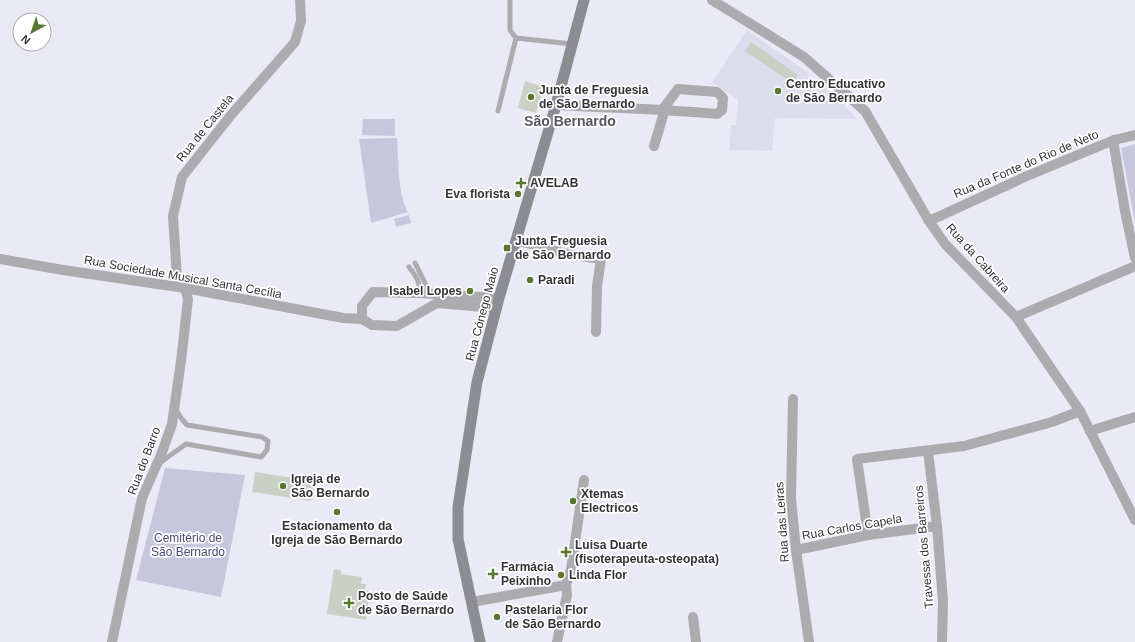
<svg xmlns="http://www.w3.org/2000/svg" width="1135" height="642" font-family="Arial,sans-serif">
	<style>
		.built { fill: #dcdced }
		.green { fill: #c6c6dd }
		.building { fill: #cad0c5 }
		.lines { fill: none; stroke-linecap: round; stroke-linejoin: round }
		.service { stroke: #ababb0; stroke-width: 5 }
		.minor { stroke: #ababb0; stroke-width: 10 }
		.secondary { stroke: #8c8c93; stroke-width: 11 }
		.poi-dot { fill: #58782f; stroke: #fff; stroke-width: 1.5 }
		.labels { text-anchor: middle; dominant-baseline: central; stroke-width: 3.5; stroke-linejoin: round; paint-order: stroke }
		.poi-label { font-size: 12px; font-weight: bold; fill: #333337; stroke: #fff; text-anchor: start }
		.street-label { font-size: 12px; fill: #333337; stroke: #fff }
		.park-label { font-size: 12px; fill: #4c4977; stroke: #fff }
		.quarter-label { font-size: 14px; font-weight: bold; fill: #565760; stroke: #fff }
	</style>
	<rect width="100%" height="100%" fill="#eaeaf6"/>
	<polygon class="built" points="747,30 810,74 808,77 820,87 822,85 836,95 857,119 775,118 772,151 729,150 731,125 736,125 738,100 712,82"/>
	<g class="green">
		<polygon points="363,119 395,119 395,136 362,135"/>
		<path d="M397 138C399 160 397 193 408 212L371 223 359 139Z"/>
		<polygon points="1135,144 1135,223 1121,148"/>
		<polygon points="409,215 411,223 396,227 394,219"/>
		<polygon points="165,468 245,475 221,597 136,580"/>
	</g>
	<g class="building">
		<polygon points="751,42 798,75 792,83 745,51"/>
		<polygon points="525,81 544,87 536,113 518,108"/>
		<polygon points="255,472 314,481 311,501 252,492"/>
		<polygon points="334,569 341,570 341,574 362,577 361,584 366,584 365,590 370,591 366,620 327,614"/>
	</g>
	<g class="lines">
		<g class="service">
			<polyline points="510,0 510,30 516,38"/>
			<polyline points="498,111 516,38 572,44"/>
			<polyline points="415,263 430,293"/>
			<path d="M409 267C415 275 421 282 419 293"/>
			<polyline points="161,462 186,444 261,457 267,450 268,441 262,437 187,425 181,418 175,408"/>
		</g>
		<g class="minor">
			<polyline points="712,0 804,57 865,111 929,221 945,244 1016,317 1080,411 1135,520"/>
			<path d="M556 105C610 108 663 109 717 114L722 110 723 98 717 92 678 89 663 109V116L654 146"/>
			<polyline points="1114,140 1114,146 1125,211 1135,258"/>
			<polyline points="929,221 1027,176 1114,140 1135,135"/>
			<polyline points="516,240 567,254 601,259 597,286 596,332"/>
			<polyline points="0,259 63,270 185,288 343,318 362,319 372,325 397,326 437,303 496,308"/>
			<polyline points="1016,317 1135,266"/>
			<polyline points="362,319 362,306 373,292 419,293 499,298"/>
			<polyline points="793,399 791,498 796,550 809,642"/>
			<polyline points="1090,431 1135,417"/>
			<polyline points="928,451 937,526 943,601 942,642"/>
			<polyline points="868,535 857,459 964,446 1052,422 1080,411"/>
			<polyline points="796,550 868,535 937,526"/>
			<polyline points="472,602 566,585"/>
			<polyline points="693,617 696,642"/>
			<polyline points="112,642 142,498 161,455 172,424 181,361 188,299 185,288 177,278 173,216 182,177 231,115 295,42 301,21 300,0"/>
			<polyline points="557,642 567,595 566,585 571,570 584,480"/>
		</g>
		<polyline class="secondary" points="480,642 458,539 458,507 477,382 499,298 556,105 584,0"/>
	</g>
	<g class="poi-dot">
		<circle cx="778" cy="91" r="4"/>
		<circle cx="531" cy="97" r="4"/>
		<path d="M519 177h4v4h4v4h-4v4h-4v-4h-4v-4h4z"/>
		<circle cx="518" cy="194" r="4"/>
		<rect x="503" y="244" width="8" height="8" rx="2"/>
		<circle cx="530" cy="280" r="4"/>
		<circle cx="470" cy="291" r="4"/>
		<circle cx="283" cy="486" r="4"/>
		<circle cx="573" cy="501" r="4"/>
		<circle cx="337" cy="512" r="4"/>
		<path d="M564 546h4v4h4v4h-4v4h-4v-4h-4v-4h4z"/>
		<path d="M491 568h4v4h4v4h-4v4h-4v-4h-4v-4h4z"/>
		<circle cx="561" cy="575" r="4"/>
		<path d="M347 597h4v4h4v4h-4v4h-4v-4h-4v-4h4z"/>
		<circle cx="497" cy="617" r="4"/>
	</g>
	<g class="labels">
		<g class="poi-label">
			<text x="786" y="84">Centro Educativo<tspan x="786" dy="14">de São Bernardo</tspan></text>
			<text x="539" y="90">Junta de Freguesia<tspan x="539" dy="14">de São Bernardo</tspan></text>
			<text x="530" y="183">AVELAB</text>
			<text x="510" y="194" text-anchor="end">Eva florista</text>
			<text x="515" y="241">Junta Freguesia<tspan x="515" dy="14">de São Bernardo</tspan></text>
			<text x="538" y="280">Paradi</text>
			<text x="462" y="291" text-anchor="end">Isabel Lopes</text>
			<text x="291" y="479">Igreja de<tspan x="291" dy="14">São Bernardo</tspan></text>
			<text x="581" y="494">Xtemas<tspan x="581" dy="14">Electricos</tspan></text>
			<text x="337" y="526" text-anchor="middle">Estacionamento da<tspan x="337" dy="14">Igreja de São Bernardo</tspan></text>
			<text x="575" y="545">Luisa Duarte<tspan x="575" dy="14">(fisoterapeuta-osteopata)</tspan></text>
			<text x="501" y="567">Farmácia<tspan x="501" dy="14">Peixinho</tspan></text>
			<text x="569" y="575">Linda Flor</text>
			<text x="358" y="596">Posto de Saúde<tspan x="358" dy="14">de São Bernardo</tspan></text>
			<text x="505" y="610">Pastelaria Flor<tspan x="505" dy="14">de São Bernardo</tspan></text>
		</g>
		<g class="street-label">
			<text transform="translate(205 128) rotate(-51)">Rua de Castela</text>
			<text transform="translate(1026 164) rotate(-23)">Rua da Fonte do Rio de Neto</text>
			<text transform="translate(978 258) rotate(48)">Rua da Cabreira</text>
			<text transform="translate(183 277) rotate(10)">Rua Sociedade Musical Santa Cecília</text>
			<text transform="translate(482 314) rotate(-75)">Rua Cónego Maio</text>
			<text transform="translate(144 461) rotate(-69)">Rua do Barro</text>
			<text transform="translate(782 522) rotate(-94)">Rua das Leiras</text>
			<text transform="translate(852 527) rotate(-10)">Rua Carlos Capela</text>
			<text transform="translate(924 547) rotate(-95)">Travessa dos Barreiros</text>
		</g>
		<g class="park-label">
			<text x="188" y="538">Cemitério de<tspan x="188" dy="14">São Bernardo</tspan></text>
		</g>
		<g class="quarter-label">
			<text x="570" y="121">São Bernardo</text>
		</g>
	</g>
	<g transform="translate(32 32) rotate(220)"><circle r="19" fill="#ffffff" stroke="#adadaf"/>
	<path d="M0-3L7 15L0 10L-7 15Z" fill="#58782f"/>
	<text y="-6" font-size="11" font-weight="bold" text-anchor="middle" fill="#333337">N</text>
	</g>
</svg>
